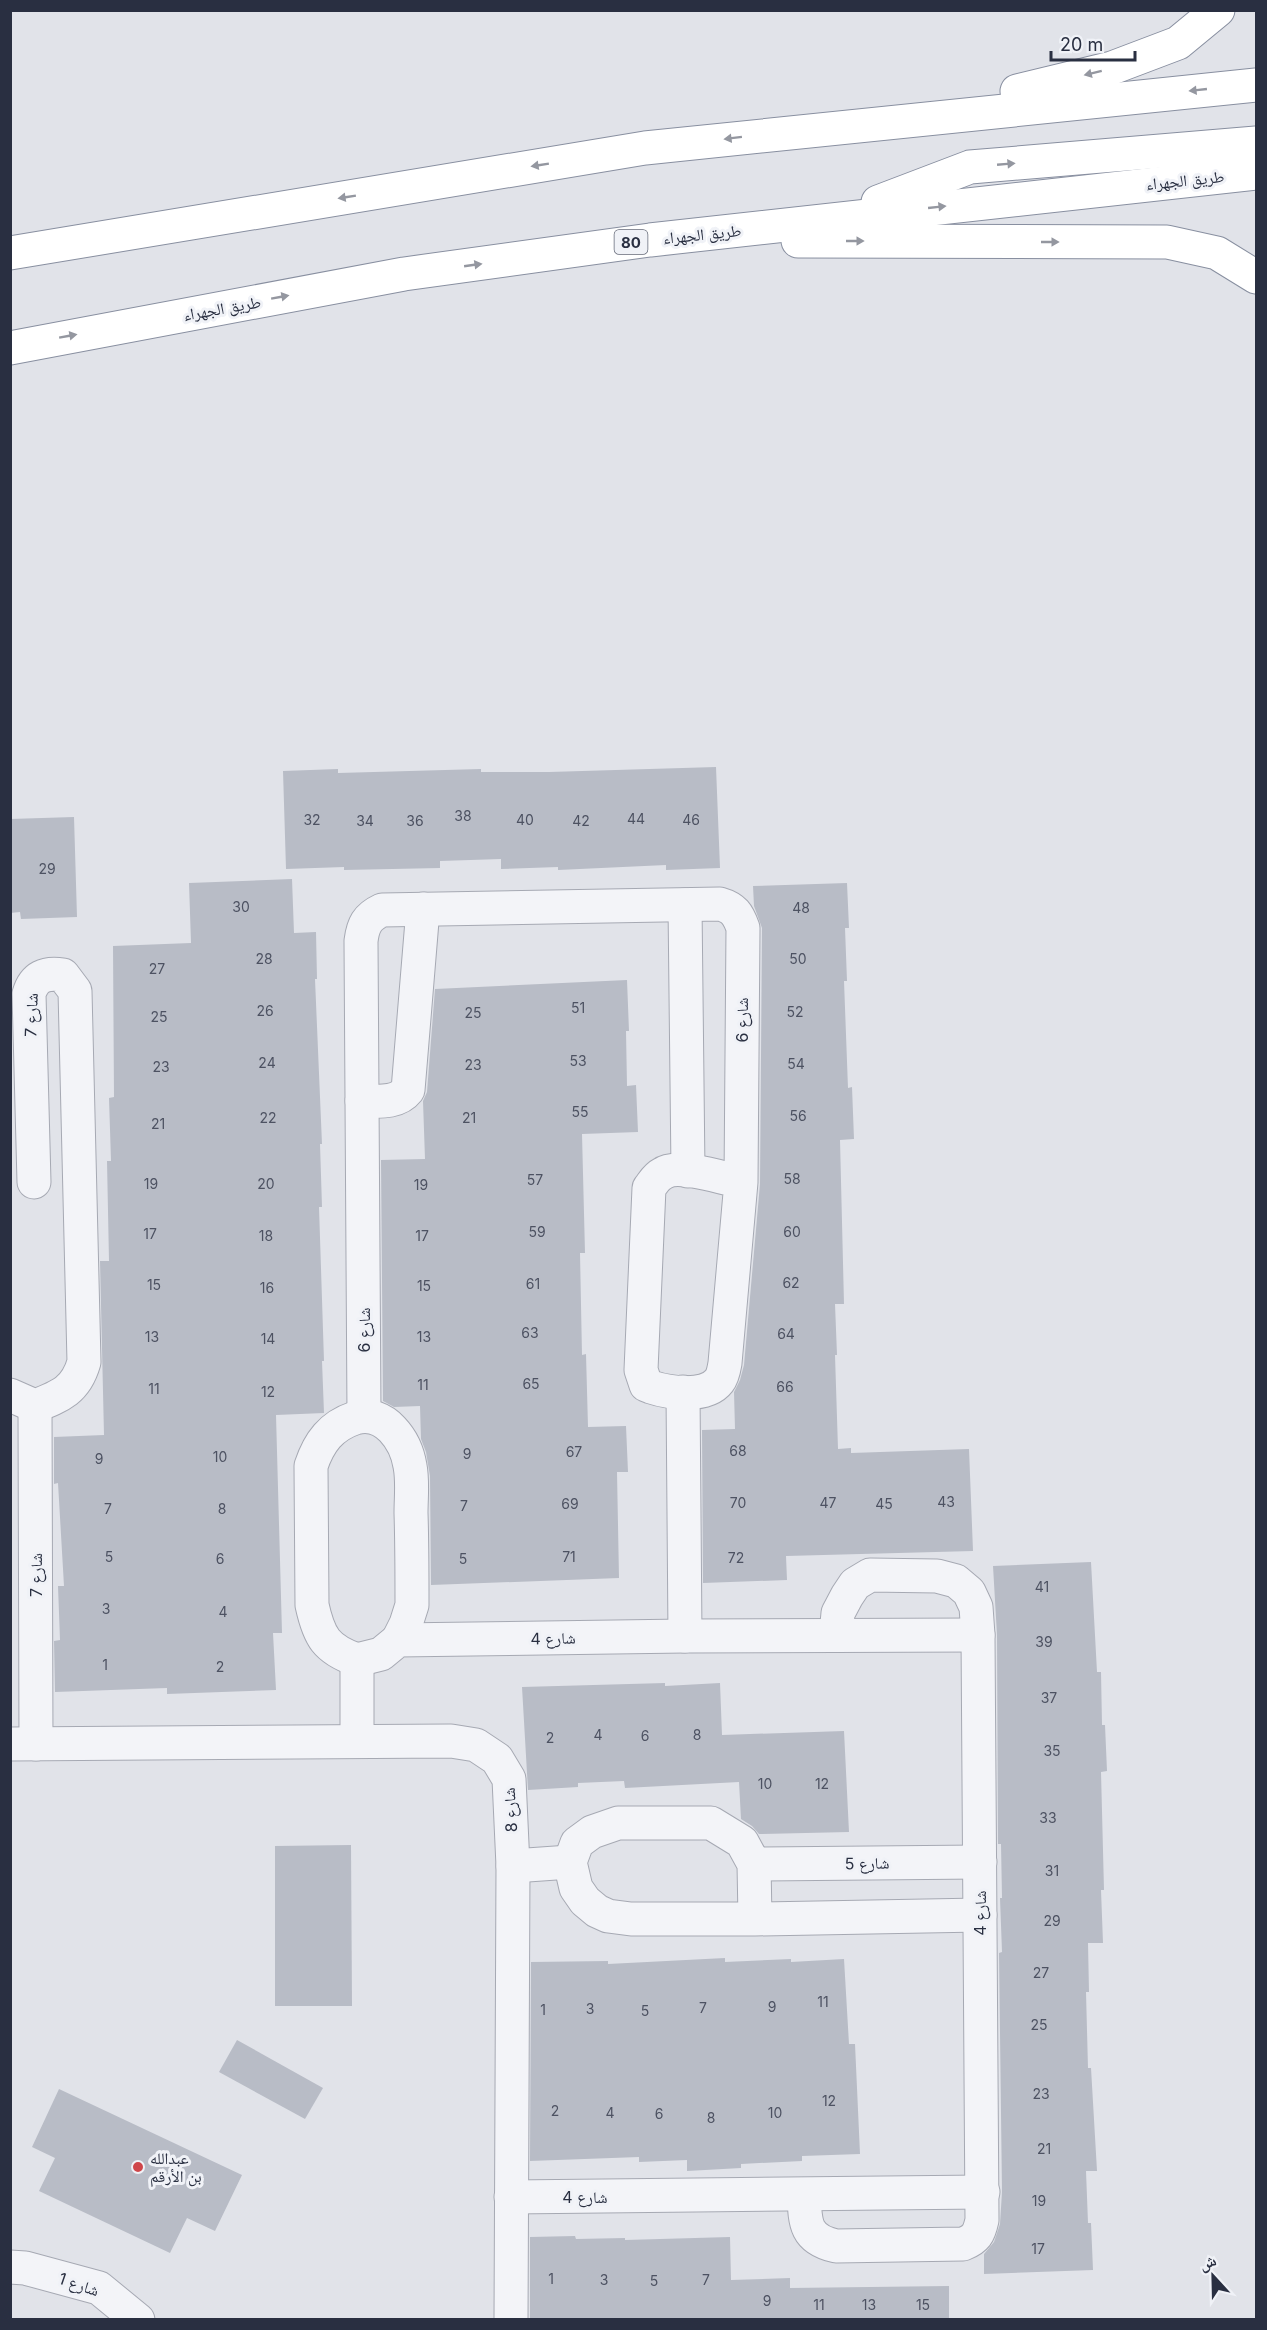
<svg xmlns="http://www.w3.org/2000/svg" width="1267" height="2330" font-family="Inter,'Noto Naskh Arabic',sans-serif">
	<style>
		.building { fill: #b8bcc6 }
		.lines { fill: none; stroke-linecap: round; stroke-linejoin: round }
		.minor-casing { stroke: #a6a9b3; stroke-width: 35 }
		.highway-casing { stroke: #888fa0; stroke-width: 35 }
		.minor { stroke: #f3f4f8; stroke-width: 33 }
		.highway { stroke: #fff; stroke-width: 33 }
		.oneway { fill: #9497a0 }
		.poi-dot { fill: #cf464a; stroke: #f0f2f7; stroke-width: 2 }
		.labels { text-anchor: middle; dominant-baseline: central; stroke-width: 6; stroke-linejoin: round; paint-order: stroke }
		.number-label { font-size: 14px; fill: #4d5262 }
		.shield { fill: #f0f2f7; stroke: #656a78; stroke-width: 1.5 }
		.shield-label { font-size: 15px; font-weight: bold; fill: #292f41 }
		.street-label { font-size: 16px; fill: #292f41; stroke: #f0f2f7 }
		.poi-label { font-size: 16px; fill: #292f41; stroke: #f0f2f7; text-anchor: start }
	</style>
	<rect width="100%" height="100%" fill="#e1e3e9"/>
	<g class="building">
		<polygon points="716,767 720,868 666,870 666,865 558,870 558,867 501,869 501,859 440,861 440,868 344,870 344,867 286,869 283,771 338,769 338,773 481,769 481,772 549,772"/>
		<polygon points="74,817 77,917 21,919 20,912 10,913 10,819"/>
		<polygon points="292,879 294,933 316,932 317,979 315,979 322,1144 320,1144 322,1207 319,1207 324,1361 322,1361 324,1413 276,1415 282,1633 273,1633 276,1690 167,1694 167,1688 55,1692 54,1641 60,1640 58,1586 64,1586 58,1483 54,1484 54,1437 104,1435 100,1261 109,1261 107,1161 111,1161 109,1098 114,1097 113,946 191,943 189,883"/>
		<polygon points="847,883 849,928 845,928 847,981 844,981 848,1088 852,1087 854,1139 840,1140 844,1304 835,1304 837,1355 835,1355 838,1449 851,1448 851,1453 969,1449 973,1551 786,1556 787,1580 703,1583 702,1430 735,1429 734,1392 740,1380 744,1365 760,1184 762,928 754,906 753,886"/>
		<polygon points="627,980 629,1031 626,1031 627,1086 636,1085 638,1132 582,1134 585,1253 580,1253 582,1355 586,1354 588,1427 626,1426 628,1472 617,1472 619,1578 431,1585 430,1476 426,1452 421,1439 420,1406 394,1407 383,1401 381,1160 425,1159 423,1101 427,1092 435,989"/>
		<polygon points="1091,1562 1097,1672 1101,1672 1102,1725 1105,1725 1107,1771 1101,1772 1104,1890 1101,1890 1103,1943 1088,1943 1089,1992 1086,1992 1088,2068 1091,2068 1097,2171 1086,2171 1088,2223 1091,2223 1093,2270 984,2274 984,2254 994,2242 1000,2224 1002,2192 999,1953 1002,1952 1000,1898 1002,1898 1001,1844 998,1844 997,1635 993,1566"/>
		<polygon points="665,1683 665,1686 720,1683 722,1735 844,1731 849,1832 759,1834 752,1826 741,1819 739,1782 625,1788 624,1781 578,1783 578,1787 528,1790 522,1687"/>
		<polygon points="351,1845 352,2006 275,2006 275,1846"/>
		<polygon points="725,1958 725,1962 791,1959 791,1962 844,1959 849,2044 855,2044 860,2154 802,2156 802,2161 741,2164 741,2168 687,2171 687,2160 639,2162 639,2157 530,2161 531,1962 608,1961 608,1964"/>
		<polygon points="237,2040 323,2088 305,2119 219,2072"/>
		<polygon points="59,2089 242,2175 215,2231 187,2218 170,2253 39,2191 55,2158 32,2147"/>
		<polygon points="575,2236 576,2239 625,2238 625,2240 730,2237 731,2280 790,2278 790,2288 949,2286 949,2319 530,2319 530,2237"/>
	</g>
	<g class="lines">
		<defs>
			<g id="minor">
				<polyline points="685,905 688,1171"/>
				<path d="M362 1101C377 1101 397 1104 408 1090L423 909"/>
				<polyline points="683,1392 685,1636"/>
				<path d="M10 1395 35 1406C61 1396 76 1390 84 1362L75 991 63 975C45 972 34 977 29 994L34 1182"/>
				<polyline points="35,1406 36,1744"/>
				<path d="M364 1415 361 941C363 925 367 917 382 910L720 904C734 908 738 914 743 928L741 1182 725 1363C724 1369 723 1376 719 1381 706 1398 669 1393 651 1387L646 1385 641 1370 649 1188C653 1183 656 1177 662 1174 677 1163 723 1178 741 1182"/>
				<polyline points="357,1660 381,1654 398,1640 685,1636 978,1635"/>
				<path d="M357 1660C326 1649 319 1637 312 1605L311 1466C319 1442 331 1426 355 1418 385 1409 406 1441 410 1466 413 1481 411 1498 411 1513 412 1543 412 1574 412 1605L406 1624 398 1640"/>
				<polyline points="357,1741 357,1660"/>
				<polyline points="10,1744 451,1741 476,1745 497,1759 509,1779 513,1866 511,2320"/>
				<polyline points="754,1864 980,1862"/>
				<polyline points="513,1866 570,1862"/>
				<polyline points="755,1919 754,1864 742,1842 711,1823 618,1823 592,1832 577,1843 570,1862 576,1888 585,1901 597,1911 608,1916 631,1919 755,1919 980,1915"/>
				<path d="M804 2195C805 2223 805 2239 836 2246L963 2244C976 2239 979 2234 982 2220L978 1635 976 1607 969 1592 956 1581 937 1576 870 1575 855 1584 847 1596 838 1613 836 1635"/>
				<polyline points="511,2197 983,2192"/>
				<polyline points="10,2267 25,2268 99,2288 138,2320"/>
			</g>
			<g id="highway">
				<polyline points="1017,91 1112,68 1178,43 1218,10"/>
				<polyline points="878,202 970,167 1256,143"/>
				<polyline points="798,241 1167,242 1217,253 1256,277"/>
				<polyline points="10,253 645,148 1256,85"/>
				<polyline points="10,348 404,274 650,240 1256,173"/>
			</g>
		</defs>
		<use href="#minor" class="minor-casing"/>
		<use href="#highway" class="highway-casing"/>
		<use href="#minor" class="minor"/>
		<use href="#highway" class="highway"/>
	</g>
	<defs><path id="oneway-solid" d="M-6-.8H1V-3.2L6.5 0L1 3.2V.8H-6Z" transform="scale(1.5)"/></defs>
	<g class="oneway">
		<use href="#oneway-solid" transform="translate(1093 73) rotate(166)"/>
		<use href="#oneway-solid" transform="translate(1198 90) rotate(174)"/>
		<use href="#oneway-solid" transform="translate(733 138) rotate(173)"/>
		<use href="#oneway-solid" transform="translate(1006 164) rotate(-5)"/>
		<use href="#oneway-solid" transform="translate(540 165) rotate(171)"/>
		<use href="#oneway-solid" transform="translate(347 197) rotate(171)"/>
		<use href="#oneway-solid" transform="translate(937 207) rotate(-6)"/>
		<use href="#oneway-solid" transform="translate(855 241)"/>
		<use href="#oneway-solid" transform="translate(1050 242)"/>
		<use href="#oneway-solid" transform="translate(473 265) rotate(-8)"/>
		<use href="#oneway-solid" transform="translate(280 297) rotate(-10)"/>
		<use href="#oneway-solid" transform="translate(68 336) rotate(-10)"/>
	</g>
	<circle class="poi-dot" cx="138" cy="2167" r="6"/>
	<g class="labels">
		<g class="number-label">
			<text x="463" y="815">38</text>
			<text x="636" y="818">44</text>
			<text x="312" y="819">32</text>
			<text x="525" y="819">40</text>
			<text x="691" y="819">46</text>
			<text x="365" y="820">34</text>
			<text x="415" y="820">36</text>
			<text x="581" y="820">42</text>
			<text x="47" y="868">29</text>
			<text x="241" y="906">30</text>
			<text x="801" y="907">48</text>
			<text x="264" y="958">28</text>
			<text x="798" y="958">50</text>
			<text x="157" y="968">27</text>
			<text x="578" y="1007">51</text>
			<text x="265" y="1010">26</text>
			<text x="795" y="1011">52</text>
			<text x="473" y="1012">25</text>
			<text x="159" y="1016">25</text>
			<text x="578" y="1060">53</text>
			<text x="267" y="1062">24</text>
			<text x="796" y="1063">54</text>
			<text x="473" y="1064">23</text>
			<text x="161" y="1066">23</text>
			<text x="580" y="1111">55</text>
			<text x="798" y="1115">56</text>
			<text x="268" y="1117">22</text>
			<text x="469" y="1117">21</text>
			<text x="158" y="1123">21</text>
			<text x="792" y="1178">58</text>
			<text x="535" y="1179">57</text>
			<text x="151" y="1183">19</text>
			<text x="266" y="1183">20</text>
			<text x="421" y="1184">19</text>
			<text x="537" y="1231">59</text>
			<text x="792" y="1231">60</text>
			<text x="150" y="1233">17</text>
			<text x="266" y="1235">18</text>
			<text x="422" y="1235">17</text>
			<text x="791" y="1282">62</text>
			<text x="533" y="1283">61</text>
			<text x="154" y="1284">15</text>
			<text x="424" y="1285">15</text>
			<text x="267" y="1287">16</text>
			<text x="530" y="1332">63</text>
			<text x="786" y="1333">64</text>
			<text x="152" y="1336">13</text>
			<text x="424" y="1336">13</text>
			<text x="268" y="1338">14</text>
			<text x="531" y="1383">65</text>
			<text x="423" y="1384">11</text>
			<text x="785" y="1386">66</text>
			<text x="154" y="1388">11</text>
			<text x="268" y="1391">12</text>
			<text x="738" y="1450">68</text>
			<text x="574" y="1451">67</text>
			<text x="467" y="1453">9</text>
			<text x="220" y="1456">10</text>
			<text x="99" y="1458">9</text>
			<text x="946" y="1501">43</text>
			<text x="738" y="1502">70</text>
			<text x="828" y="1502">47</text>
			<text x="570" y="1503">69</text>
			<text x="884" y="1503">45</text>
			<text x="464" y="1505">7</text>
			<text x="108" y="1508">7</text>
			<text x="222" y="1508">8</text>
			<text x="109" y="1556">5</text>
			<text x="569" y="1556">71</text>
			<text x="736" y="1557">72</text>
			<text x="220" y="1558">6</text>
			<text x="463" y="1558">5</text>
			<text x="1042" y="1586">41</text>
			<text x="106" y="1608">3</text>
			<text x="223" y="1611">4</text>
			<text x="1044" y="1641">39</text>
			<text x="105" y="1664">1</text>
			<text x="220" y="1666">2</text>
			<text x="1049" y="1697">37</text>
			<text x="598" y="1734">4</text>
			<text x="697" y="1734">8</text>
			<text x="645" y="1735">6</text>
			<text x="550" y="1737">2</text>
			<text x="1052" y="1750">35</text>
			<text x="765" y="1783">10</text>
			<text x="822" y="1783">12</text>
			<text x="1048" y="1817">33</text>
			<text x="1052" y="1870">31</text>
			<text x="1052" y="1920">29</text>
			<text x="1041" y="1972">27</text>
			<text x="823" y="2001">11</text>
			<text x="772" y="2006">9</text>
			<text x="703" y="2007">7</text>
			<text x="590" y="2008">3</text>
			<text x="543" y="2009">1</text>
			<text x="645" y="2010">5</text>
			<text x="1039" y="2024">25</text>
			<text x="1041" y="2093">23</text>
			<text x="829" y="2100">12</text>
			<text x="555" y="2110">2</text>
			<text x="610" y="2112">4</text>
			<text x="775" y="2112">10</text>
			<text x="659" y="2113">6</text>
			<text x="711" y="2117">8</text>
			<text x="1044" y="2148">21</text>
			<text x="1039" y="2200">19</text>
			<text x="1038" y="2248">17</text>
			<text x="551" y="2278">1</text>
			<text x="604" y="2279">3</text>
			<text x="706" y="2279">7</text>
			<text x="654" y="2280">5</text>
			<text x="767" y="2300">9</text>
			<text x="819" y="2304">11</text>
			<text x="869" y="2304">13</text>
			<text x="923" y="2304">15</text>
		</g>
		<rect class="shield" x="614.5" y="230" width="33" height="24" rx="4.5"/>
		<g class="shield-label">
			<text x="631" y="242">80</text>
		</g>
		<g class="street-label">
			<text transform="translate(1185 180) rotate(-6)">طريق الجهراء</text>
			<text transform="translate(702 234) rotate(-6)">طريق الجهراء</text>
			<text transform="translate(222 308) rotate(-10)">طريق الجهراء</text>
			<text transform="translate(31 1015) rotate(-88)">شارع 7</text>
			<text transform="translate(742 1020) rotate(-90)">شارع 6</text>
			<text transform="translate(364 1330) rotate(-90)">شارع 6</text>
			<text transform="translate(36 1575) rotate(-90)">شارع 7</text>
			<text transform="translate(553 1638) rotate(-1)">شارع 4</text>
			<text transform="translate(510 1810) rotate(-93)">شارع 8</text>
			<text transform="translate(867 1863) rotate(-1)">شارع 5</text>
			<text transform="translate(980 1913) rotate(-90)">شارع 4</text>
			<text x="585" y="2197">شارع 4</text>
			<text transform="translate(79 2284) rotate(19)">شارع 1</text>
		</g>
		<g class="poi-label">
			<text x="150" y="2158">عبدالله<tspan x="150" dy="18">بن الأرقم</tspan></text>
		</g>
	</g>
	<rect width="1267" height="2330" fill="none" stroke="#292f41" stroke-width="24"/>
	<g transform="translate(1213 2276) rotate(338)" stroke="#f0f2f7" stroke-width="4.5" paint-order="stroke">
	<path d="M0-4.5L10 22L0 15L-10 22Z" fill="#292f41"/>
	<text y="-9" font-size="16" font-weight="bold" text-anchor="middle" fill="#292f41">ش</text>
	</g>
	<path d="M1051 51v9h84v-9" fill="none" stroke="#292f41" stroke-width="3"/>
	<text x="1060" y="51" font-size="18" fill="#292f41" stroke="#f0f2f7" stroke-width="4.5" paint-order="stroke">20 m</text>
</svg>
